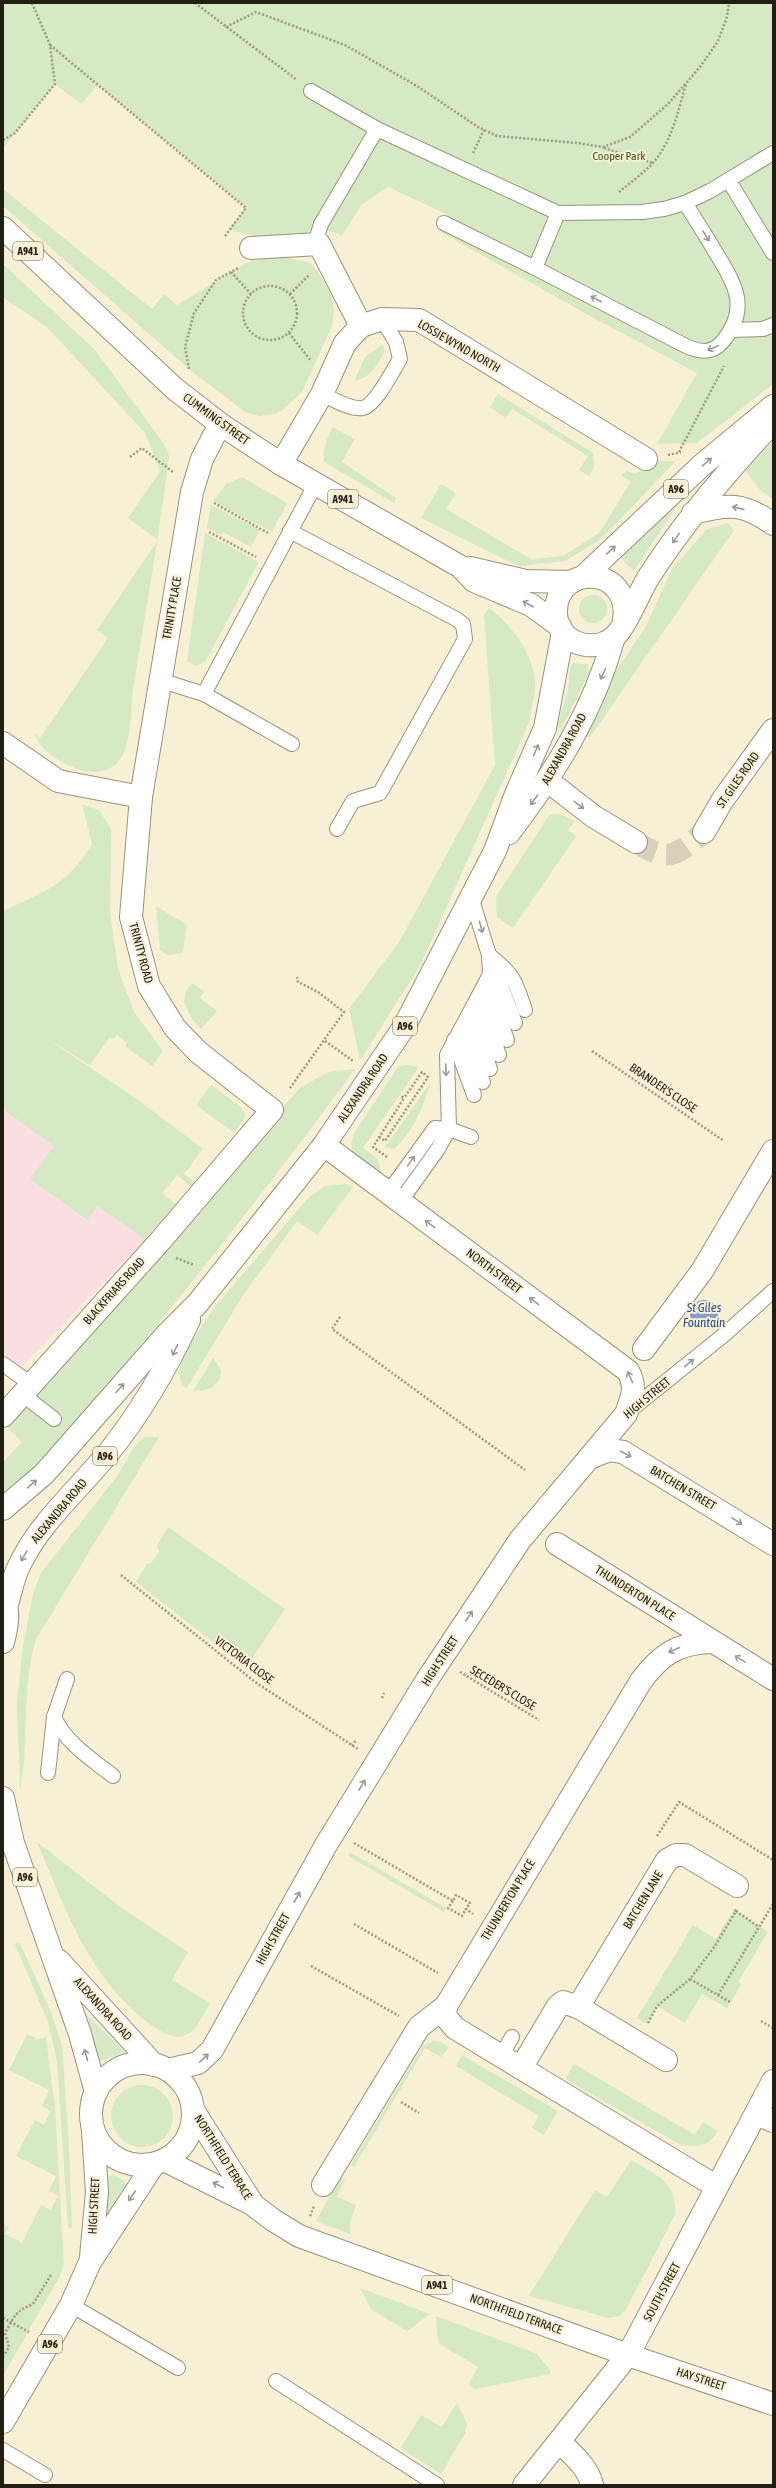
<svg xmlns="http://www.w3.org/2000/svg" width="776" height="2488" font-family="'Asap Condensed',sans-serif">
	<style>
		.industrial { fill: #f9dee2 }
		.green { fill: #d5e9c4 }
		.water { fill: #829fd5 }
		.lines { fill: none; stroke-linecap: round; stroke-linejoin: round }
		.street-tunnel { stroke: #d8d0b8; stroke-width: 22; stroke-dasharray: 22 11; stroke-linecap: butt }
		.lane-casing { stroke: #9a9279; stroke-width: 16 }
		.street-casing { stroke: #9a9279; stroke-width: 24 }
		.secondary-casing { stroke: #9a9279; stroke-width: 24 }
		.primary-casing { stroke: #9a9279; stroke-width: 24 }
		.highway-casing { stroke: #9a9279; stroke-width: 24 }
		.path { stroke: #9d9783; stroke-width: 2.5; stroke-dasharray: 2 2; stroke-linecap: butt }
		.lane { stroke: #fff; stroke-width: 14 }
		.street { stroke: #fff; stroke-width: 22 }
		.secondary { stroke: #fff; stroke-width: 22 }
		.primary { stroke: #fff; stroke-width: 22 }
		.highway { stroke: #fff; stroke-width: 22 }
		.oneway { stroke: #9b9a95 }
		.labels { text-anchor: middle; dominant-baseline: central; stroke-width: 4; stroke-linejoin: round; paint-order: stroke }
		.shield { fill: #f8f0d5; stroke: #625d4e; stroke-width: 1 }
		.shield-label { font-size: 11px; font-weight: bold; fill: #211e14 }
		.park-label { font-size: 12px; fill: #385519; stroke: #f8f0d5 }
		.street-label { font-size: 12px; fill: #211e14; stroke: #f8f0d5 }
		.water-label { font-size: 13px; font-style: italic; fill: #2e4f92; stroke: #f8f0d5 }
	</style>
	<rect width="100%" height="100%" fill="#f8f0d5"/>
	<polygon class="industrial" points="3,1109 55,1146 30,1179 86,1220 97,1205 145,1239 11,1378 3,1372"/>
	<g class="green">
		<path d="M3 3H773V384L697 443 657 444 697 373 590 316 439 231 448 215 388 187 361 205 342 236C325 224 300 236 281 237 263 238 246 234 229 230L246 207 98 85 81 104 55 84 3 148Z"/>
		<polygon points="3,189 152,309 164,294 177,305 248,262 260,257 280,256 311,263 324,281 332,297 334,311 332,326 302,392 284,409 275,414 259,416 245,412 189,369 3,206"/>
		<path d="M3 264 95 350 164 444 169 456C160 532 146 607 134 683 130 706 133 737 121 758 112 773 93 774 78 769 59 762 43 753 34 734L40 738 108 638 97 630 158 540 128 518 160 471 145 433 48 328 3 297Z"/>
		<path d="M383 344 385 351C378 364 370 379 354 381L365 357Z"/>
		<path d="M498 394 592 452C596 462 595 468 589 476L579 470 588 456 512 409 506 418 490 407Z"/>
		<path d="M333 427 354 439 342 462 396 498 394 503 324 462C322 449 327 439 333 427Z"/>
		<polygon points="773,440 773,499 761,491 745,470"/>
		<polygon points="658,461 676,461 601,539 565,561 518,566 421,518 441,484 456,493 446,509 531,559 563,556 599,533 631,482 621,475 627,471 635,474"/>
		<polygon points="708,471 708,474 679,503 634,571 621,559 656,519"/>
		<polygon points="242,477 287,503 272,532 213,501 226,484"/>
		<polygon points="211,505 260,530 251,547 223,532 220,535 207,528"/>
		<polygon points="728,523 734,530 590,737 585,737 608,682 645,628 672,569 707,529"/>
		<polygon points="205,533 259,562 205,662 196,666 187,661"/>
		<circle cx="593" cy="609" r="14"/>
		<path d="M489 608C512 626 535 655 535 685 535 698 531 712 528 725L420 966 360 1060 349 1009 401 939 495 765 484 615Z"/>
		<polygon points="573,663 587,664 589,673 561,730 557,727 568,690 570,667"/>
		<path d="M82 804 99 810 111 829 110 911 118 969 134 1012 163 1051 152 1066 125 1046 127 1043 117 1035 114 1039 110 1037 90 1065 46 1038 131 1095 203 1149 184 1174 196 1183 192 1187 177 1175 162 1193 176 1205 145 1239 97 1206 87 1220 30 1179 54 1146 3 1109V911C44 892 68 885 92 844Z"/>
		<polygon points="552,814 560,814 575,821 568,830 576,836 513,928 497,917 496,897 547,818"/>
		<polygon points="156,906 187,925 183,953 167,955 160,950"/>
		<polygon points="192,983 204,992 200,998 217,1011 201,1029 191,1018 184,1002 186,991"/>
		<polygon points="407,1065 419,1067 363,1148 378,1159 381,1174 352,1151 351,1143 355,1132 398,1067"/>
		<path d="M355 1069C281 1170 204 1269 124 1365 86 1409 50 1459 3 1495V1462L22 1442 7 1427 300 1088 328 1072Z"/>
		<path d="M431 1082C422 1108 415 1130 394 1149L385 1147Z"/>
		<polygon points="211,1085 241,1107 245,1114 243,1121 234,1133 196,1105"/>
		<polygon points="346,1184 353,1187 317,1235 297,1221 244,1294 186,1389 181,1382 179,1370 181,1359 189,1345 217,1304 309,1197 325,1186"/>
		<path d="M213 1358 221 1370C221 1387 207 1391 193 1391Z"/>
		<path d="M144 1437H159L36 1639C21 1688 30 1740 20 1791L17 1702 23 1646 33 1594 41 1573 115 1479 135 1446Z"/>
		<polygon points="168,1527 285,1609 246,1668 136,1582 147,1564 151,1563 159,1552 157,1546"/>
		<path d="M37 1842 119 1906 188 1952 172 1980 210 2003C205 2011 200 2025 192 2031 179 2042 166 2035 154 2027 90 1982 66 1910 37 1842Z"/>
		<polygon points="350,1852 446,1908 444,1912 348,1856"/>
		<polygon points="736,1911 768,1932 738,1982 742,1984 727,2008 702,1994 685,2023 657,2006 647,2024 637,2018 693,1925 716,1939 731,1914"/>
		<polygon points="20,1943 51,2012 62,2046 69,2145 72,2228 68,2228 57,2060 48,2022 15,1944"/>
		<polygon points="85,2014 90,2018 125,2052 100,2061 96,2057"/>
		<polygon points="27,2034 37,2039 46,2037 55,2109 64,2264 60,2276 3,2376 3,2224 9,2227 5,2234 22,2243 41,2205 51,2210 58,2196 49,2191 56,2176 16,2156 35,2120 44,2125 51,2111 42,2106 49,2090 9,2070"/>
		<polygon points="433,2041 441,2042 449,2047 441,2057 425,2048 354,2167 351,2165 423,2046"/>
		<polygon points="462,2055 558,2111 544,2135 532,2128 539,2116 456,2066"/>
		<path d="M574 2064 695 2135 703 2122 718 2131C709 2146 698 2148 681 2145L565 2079Z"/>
		<circle cx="142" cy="2116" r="31"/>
		<path d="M631 2160C657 2175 677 2181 675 2215L625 2311 619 2316 609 2318 529 2296 595 2190 607 2197Z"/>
		<polygon points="113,2175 123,2180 127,2186 111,2217 105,2218 105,2185 109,2176"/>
		<polygon points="340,2178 345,2179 337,2197 356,2205 350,2222 350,2234 316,2221"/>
		<polygon points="360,2288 430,2314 407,2331 371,2309"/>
		<polygon points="436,2316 537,2354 550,2370 550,2374 475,2389 468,2385 478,2367 438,2343"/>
		<polygon points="457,2403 467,2424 465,2433 441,2474 401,2448 421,2415 442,2427"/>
	</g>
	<circle class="water" cx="704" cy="1314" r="14"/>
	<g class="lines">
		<path class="street-tunnel" d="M636 842C669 863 676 856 704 832"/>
		<defs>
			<g id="lane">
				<polyline points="311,91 377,129 558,213 642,212 664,209 685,203 710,191 773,153"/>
				<polyline points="729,181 773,253"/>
				<path d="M558 213 535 268 684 345C698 352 712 355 723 341 750 308 735 284 716 253 706 236 696 220 685 203"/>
				<polyline points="444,223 535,268"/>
				<polyline points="319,244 318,234 321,224 377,129"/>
				<polyline points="732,330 763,329 773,325"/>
				<path d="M322 394C333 399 350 410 363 408 376 405 393 370 400 359L396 342 382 319"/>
				<polyline points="290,531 456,619 463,624 465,639 380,793 353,801 337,829"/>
				<polyline points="159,680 204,694 292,744"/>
				<polyline points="204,694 316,483"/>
				<polyline points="472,900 489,955 515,1023"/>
				<path d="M489 955C514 975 515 980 525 1010"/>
				<polyline points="486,982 507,1040"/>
				<polyline points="479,997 499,1055"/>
				<polyline points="470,1013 490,1069"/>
				<polyline points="462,1027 483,1082"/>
				<polyline points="454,1040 474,1095"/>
				<polyline points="388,1193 435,1128 449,1129 471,1137"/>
				<polyline points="400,1202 438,1149 449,1129 447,1055 486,982 490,974 489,955"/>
				<polyline points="3,1364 31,1384"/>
				<polyline points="22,1394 54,1419"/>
				<polyline points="628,1412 725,1334 773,1291"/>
				<path d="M67 1679 54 1717C66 1743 90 1758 113 1776"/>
				<polyline points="48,1773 54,1717"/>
				<polyline points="501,2056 512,2037"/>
				<polyline points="71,2305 178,2368"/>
				<polyline points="276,2381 437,2485"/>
				<polyline points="3,2450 45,2475"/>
			</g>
			<g id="street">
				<polyline points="251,248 319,244 361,326"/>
				<polyline points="281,464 322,394 345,343 361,326 382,319 419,320 646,459"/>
				<path d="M693 513C728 504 742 502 773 524"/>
				<polyline points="3,743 58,781 141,797 131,917 149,986 175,1028 198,1052 272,1110 161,1240 3,1416"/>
				<polyline points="548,781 593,816 636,842"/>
				<polyline points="141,797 192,492 202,459 220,424"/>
				<polyline points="704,832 722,801 773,730"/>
				<polyline points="644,1349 702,1271 773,1151"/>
				<polyline points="589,1458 609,1450 623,1452 773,1544"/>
				<polyline points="557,1544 773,1679"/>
				<polyline points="446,2006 445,2016 455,2028 717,2187"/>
				<polyline points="578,2007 666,2060"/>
				<polyline points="521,2068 558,2006 563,2002 578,2007 667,1860 676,1855 685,1855 737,1886"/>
				<path d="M168 2070 198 2063 212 2050 326 1845 427 1680 520 1540 626 1414C632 1397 637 1387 628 1371L324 1145"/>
				<polyline points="756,2114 773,2121"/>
				<path d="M323 2185 419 2027 446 2006 641 1681C661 1654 678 1643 712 1642"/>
				<polyline points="628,2355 773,2081"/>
				<path d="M560 2442C573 2455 588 2467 592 2485"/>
			</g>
			<polyline id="secondary" points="524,2485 628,2355"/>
			<g id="primary">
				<polyline points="3,228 175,389 220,424 281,464 461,567 474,581 531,605 560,626"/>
				<polyline points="470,568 526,581 571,582"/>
				<polyline points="193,2110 252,2203"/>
				<polyline points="164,2160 252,2204 273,2220 299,2236 628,2355 773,2404"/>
			</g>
			<g id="highway">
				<polyline points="583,577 702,465 773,406"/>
				<path d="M624 620C632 566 557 562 556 611 555 641 591 655 613 638 625 629 639 593 648 578 684 522 727 471 773 422"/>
				<path d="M509 833C556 771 593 712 614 637"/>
				<polyline points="3,1509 44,1474 167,1334 198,1303 324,1145 404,1027 495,851 516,794 545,728 563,632"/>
				<path d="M3 1593C9 1610 8 1624 3 1642"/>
				<path d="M7 1604C11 1592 13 1578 19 1566 39 1523 79 1489 109 1452 142 1411 167 1367 189 1320"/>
				<polyline points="3,1798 13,1843 80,2034 96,2092"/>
				<polyline points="59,1961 154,2065"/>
				<circle cx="142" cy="2114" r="51"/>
				<polyline points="91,2257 97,2192 93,2131"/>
				<polyline points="3,2422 71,2305 90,2262 154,2164"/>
			</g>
		</defs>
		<use href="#lane" class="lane-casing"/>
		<use href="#street" class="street-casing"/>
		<use href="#secondary" class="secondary-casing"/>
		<use href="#primary" class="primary-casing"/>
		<use href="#highway" class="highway-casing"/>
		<g class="path">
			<polyline points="195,3 297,80"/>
			<polyline points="226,27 256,12 345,45 417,86 478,127 497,136 577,143 603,147 630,137 668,104 700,67 718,41 727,17 729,3"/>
			<polyline points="50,45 246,208 225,236"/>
			<polyline points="3,140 15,133 55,84 50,45 32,3"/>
			<polyline points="604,148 653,163"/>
			<polyline points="473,153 484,130"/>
			<path d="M619 192C630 183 642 174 652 164 672 142 678 111 686 84"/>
			<polyline points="231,272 251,294"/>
			<circle cx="270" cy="313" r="27"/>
			<polyline points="290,294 309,275"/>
			<polyline points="289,333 311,361"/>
			<polyline points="189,369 185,347 194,313 216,280 238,268"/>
			<polyline points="679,452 724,366"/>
			<polyline points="668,455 681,452"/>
			<polyline points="130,457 142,448 174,473"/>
			<polyline points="214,503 268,533"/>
			<polyline points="209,532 256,557"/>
			<polyline points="325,1041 353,1061"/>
			<polyline points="592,1051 724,1141"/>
			<polyline points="290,1088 344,1012 318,992 298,982 297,977"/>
			<polyline points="379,1137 385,1141 428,1077 422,1072 404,1098"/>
			<polyline points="387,1157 373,1147 404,1098 400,1095"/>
			<polyline points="176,1258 194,1265"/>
			<polyline points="340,1317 332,1329 525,1470"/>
			<polyline points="121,1575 255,1682 358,1749"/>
			<polyline points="460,1672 539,1720"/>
			<polyline points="382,1698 384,1693"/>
			<polyline points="352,1746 356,1740"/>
			<polyline points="657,1836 679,1802 773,1860"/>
			<polyline points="354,1843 453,1901 456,1895 470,1903 466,1909 473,1914"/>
			<polyline points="453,1901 448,1908 462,1916 466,1909"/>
			<polyline points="736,1911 759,1927"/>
			<polyline points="354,1924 438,1973"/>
			<polyline points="311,1966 399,2016"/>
			<polyline points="690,1979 730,2002"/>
			<polyline points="718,1995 773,1904"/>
			<polyline points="761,2021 773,2028"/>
			<polyline points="648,2023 657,2006 690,1979 715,1946 736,1911 733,1909"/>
			<polyline points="401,2102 419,2113"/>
			<polyline points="310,2216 314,2206"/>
			<polyline points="3,2318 29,2332"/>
			<path d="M3 2357 9 2347 5 2333C14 2317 15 2311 33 2304L51 2275"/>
		</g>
		<use href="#lane" class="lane"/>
		<use href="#street" class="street"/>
		<use href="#secondary" class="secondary"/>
		<use href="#primary" class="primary"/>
		<use href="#highway" class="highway"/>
	</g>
	<defs><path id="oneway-shaft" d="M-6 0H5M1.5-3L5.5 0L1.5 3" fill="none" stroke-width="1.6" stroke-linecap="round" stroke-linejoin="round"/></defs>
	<g class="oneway">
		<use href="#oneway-shaft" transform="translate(706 236) rotate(59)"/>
		<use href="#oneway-shaft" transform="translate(596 299) rotate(-153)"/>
		<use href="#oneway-shaft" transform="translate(713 348) rotate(156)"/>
		<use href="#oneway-shaft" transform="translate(707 462) rotate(-41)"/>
		<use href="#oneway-shaft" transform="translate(738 508) rotate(-167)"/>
		<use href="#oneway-shaft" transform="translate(676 538) rotate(125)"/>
		<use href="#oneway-shaft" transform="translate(611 550) rotate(-43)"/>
		<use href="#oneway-shaft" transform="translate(528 604) rotate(-153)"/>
		<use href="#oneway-shaft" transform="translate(603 674) rotate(114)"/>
		<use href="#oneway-shaft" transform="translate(536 750) rotate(-66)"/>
		<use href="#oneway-shaft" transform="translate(534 800) rotate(127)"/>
		<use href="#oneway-shaft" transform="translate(579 805) rotate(38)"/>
		<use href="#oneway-shaft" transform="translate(481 927) rotate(74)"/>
		<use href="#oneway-shaft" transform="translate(446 1070) rotate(87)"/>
		<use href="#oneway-shaft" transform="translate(411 1161) rotate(-55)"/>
		<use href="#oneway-shaft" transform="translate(430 1224) rotate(-143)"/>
		<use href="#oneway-shaft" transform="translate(534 1301) rotate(-143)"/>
		<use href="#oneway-shaft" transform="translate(175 1350) rotate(116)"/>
		<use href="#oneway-shaft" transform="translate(689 1363) rotate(-39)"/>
		<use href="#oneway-shaft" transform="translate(630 1377) rotate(-115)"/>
		<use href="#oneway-shaft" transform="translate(120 1388) rotate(-49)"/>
		<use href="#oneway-shaft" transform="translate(626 1454) rotate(27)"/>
		<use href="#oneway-shaft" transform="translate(32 1484) rotate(-41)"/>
		<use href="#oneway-shaft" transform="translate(737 1521) rotate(31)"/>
		<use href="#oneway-shaft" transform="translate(24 1556) rotate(120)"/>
		<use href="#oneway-shaft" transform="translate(469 1616) rotate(-56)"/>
		<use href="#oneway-shaft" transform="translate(674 1650) rotate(156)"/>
		<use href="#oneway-shaft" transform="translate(740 1659) rotate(-149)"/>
		<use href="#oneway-shaft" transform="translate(362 1785) rotate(-59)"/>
		<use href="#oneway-shaft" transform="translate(297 1897) rotate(-61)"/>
		<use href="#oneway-shaft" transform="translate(86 2055) rotate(-105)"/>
		<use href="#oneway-shaft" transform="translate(204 2058) rotate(-43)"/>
		<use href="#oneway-shaft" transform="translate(218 2185) rotate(-152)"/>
		<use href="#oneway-shaft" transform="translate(132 2196) rotate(124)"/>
	</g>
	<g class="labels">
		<g class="shield">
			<rect x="13" y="242" width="30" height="18" rx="3"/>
			<rect x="664" y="480" width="24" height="18" rx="3"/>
			<rect x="328" y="490" width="30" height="18" rx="3"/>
			<rect x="393" y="1017" width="24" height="18" rx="3"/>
			<rect x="93" y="1447" width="24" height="18" rx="3"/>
			<rect x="13" y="1868" width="24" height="18" rx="3"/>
			<rect x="422" y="2276" width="30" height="18" rx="3"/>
			<rect x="38" y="2335" width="24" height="18" rx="3"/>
		</g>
		<g class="shield-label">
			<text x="28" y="251">A941</text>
			<text x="676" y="489">A96</text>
			<text x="343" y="499">A941</text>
			<text x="405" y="1026">A96</text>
			<text x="105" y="1456">A96</text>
			<text x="25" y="1877">A96</text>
			<text x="437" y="2285">A941</text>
			<text x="50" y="2344">A96</text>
		</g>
		<g class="park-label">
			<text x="619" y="156">Cooper Park</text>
		</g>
		<g class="street-label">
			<text transform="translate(459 346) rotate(30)">LOSSIE WYND NORTH</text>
			<text transform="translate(216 419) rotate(36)">CUMMING STREET</text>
			<text transform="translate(172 608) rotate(-80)">TRINITY PLACE</text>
			<text transform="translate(564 749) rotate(-61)">ALEXANDRA ROAD</text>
			<text transform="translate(738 780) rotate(-55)">ST. GILES ROAD</text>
			<text transform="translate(141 953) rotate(75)">TRINITY ROAD</text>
			<text transform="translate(363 1088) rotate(-56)">ALEXANDRA ROAD</text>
			<text transform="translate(663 1088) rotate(34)">BRANDER'S CLOSE</text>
			<text transform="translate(494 1271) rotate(37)">NORTH STREET</text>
			<text transform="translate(114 1291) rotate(-48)">BLACKFRIARS ROAD</text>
			<text transform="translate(647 1398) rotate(-40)">HIGH STREET</text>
			<text transform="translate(683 1488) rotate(31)">BATCHEN STREET</text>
			<text transform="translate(59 1511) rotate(-50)">ALEXANDRA ROAD</text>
			<text transform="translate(635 1593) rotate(32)">THUNDERTON PLACE</text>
			<text transform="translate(244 1660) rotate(37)">VICTORIA CLOSE</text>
			<text transform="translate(440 1661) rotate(-57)">HIGH STREET</text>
			<text transform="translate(503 1688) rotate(31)">SECEDER'S CLOSE</text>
			<text transform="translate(508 1900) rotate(-59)">THUNDERTON PLACE</text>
			<text transform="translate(643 1900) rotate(-59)">BATCHEN LANE</text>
			<text transform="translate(273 1939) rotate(-61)">HIGH STREET</text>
			<text transform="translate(103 2009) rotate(48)">ALEXANDRA ROAD</text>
			<text transform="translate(223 2157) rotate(58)">NORTHFIELD TERRACE</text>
			<text transform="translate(94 2206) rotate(-87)">HIGH STREET</text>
			<text transform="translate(662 2292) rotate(-62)">SOUTH STREET</text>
			<text transform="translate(516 2314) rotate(20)">NORTHFIELD TERRACE</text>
			<text transform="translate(701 2379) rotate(18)">HAY STREET</text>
		</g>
		<g class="water-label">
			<text x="704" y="1307">St Giles<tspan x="704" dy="15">Fountain</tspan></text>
		</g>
	</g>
	<rect width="776" height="2488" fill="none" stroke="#211e14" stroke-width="8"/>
</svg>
